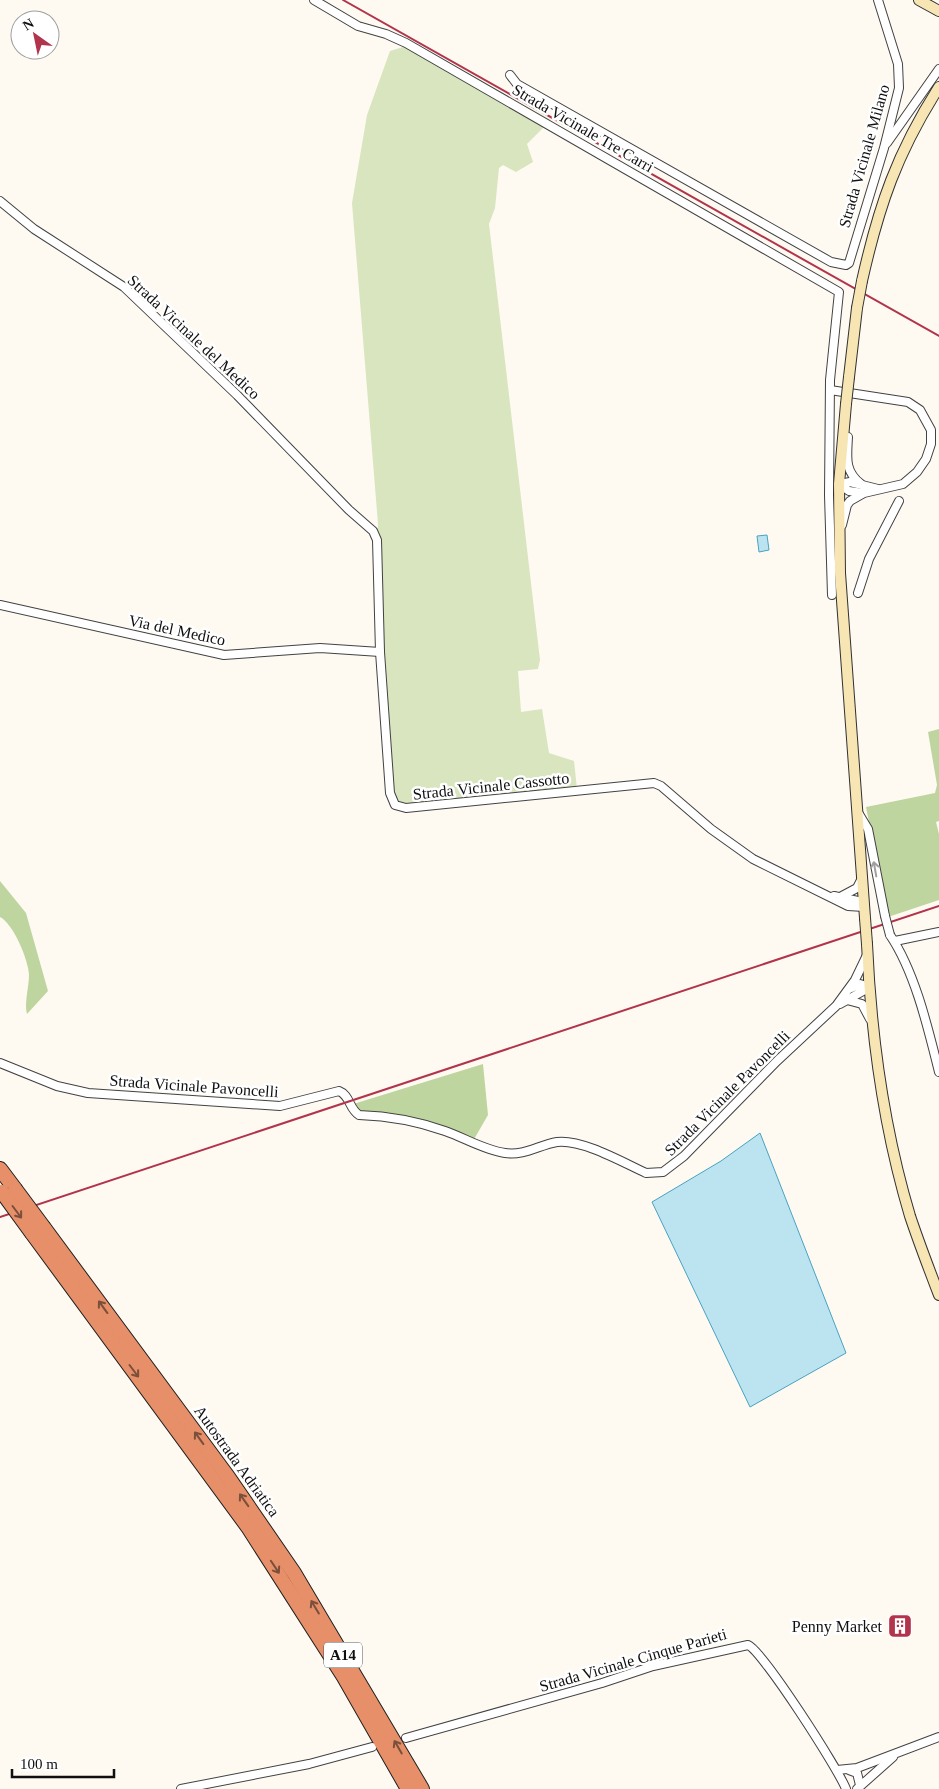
<svg xmlns="http://www.w3.org/2000/svg" width="939" height="1789" font-family="'Times New Roman',serif">
	<style>
		.green { fill: #d8e5be }
		.forest { fill: #bfd59f }
		.water { fill: #bbe4f0; stroke: #49a2c0 }
		.lines { fill: none; stroke-linecap: round; stroke-linejoin: round }
		.street-casing { stroke: #424242; stroke-width: 10 }
		.secondary-casing { stroke: #313131; stroke-width: 12 }
		.highway-casing { stroke: #202020; stroke-width: 16 }
		.street { stroke: #fff; stroke-width: 8 }
		.secondary { stroke: #f7e6b4; stroke-width: 10 }
		.highway { stroke: #e68f68; stroke-width: 14 }
		.rail { stroke: #b2344c; stroke-width: 2 }
		.street-bridge-casing { stroke: #424242; stroke-width: 10; stroke-linecap: butt }
		.secondary-bridge-casing { stroke: #313131; stroke-width: 12; stroke-linecap: butt }
		.highway-bridge-casing { stroke: #202020; stroke-width: 16; stroke-linecap: butt }
		.street-bridge { stroke: #fff; stroke-width: 8 }
		.secondary-bridge { stroke: #f7e6b4; stroke-width: 10 }
		.highway-bridge { stroke: #e68f68; stroke-width: 14 }
		.oneway { stroke: #9f9f9f }
		.oneway2 { stroke: #7a4f3c }
		.labels { text-anchor: middle; dominant-baseline: central; stroke-width: 5; stroke-linejoin: round; paint-order: stroke }
		.shield { fill: #fff; stroke: #575757; stroke-width: 1 }
		.shield-label { font-size: 15px; font-weight: bold; fill: #0f0f0f }
		.street-label { font-size: 16px; fill: #0f0f0f; stroke: #fff }
		.poi-label { font-size: 16px; fill: #0f0f0f; stroke: #fff; text-anchor: end }
	</style>
	<rect width="100%" height="100%" fill="#fefaf2"/>
	<polygon class="green" points="407,39 551,120 527,144 533,162 516,172 503,165 499,168 495,208 489,224 540,660 538,669 518,671 521,712 542,709 549,753 574,761 577,789 403,807 392,797 378,558 372,530 378,528 378,524 352,203 367,115 390,51 403,47"/>
	<g class="forest">
		<polygon points="939,729 939,821 936,822 939,834 939,900 888,917 866,807 935,793 937,785 928,732"/>
		<path d="M0 881 26 913 48 991 27 1014C24 1003 29 987 29 975 29 961 13 923 0 917Z"/>
		<polygon points="483,1064 488,1115 473,1141 442,1129 359,1113 350,1105"/>
	</g>
	<g class="water">
		<polygon points="767,535 769,550 759,552 757,536"/>
		<polygon points="760,1133 846,1353 750,1407 652,1202 721,1161"/>
	</g>
	<g class="lines">
		<defs>
			<g id="street">
				<polyline points="314,0 358,26 386,34 406,43 839,292 830,380 829,495 832,595"/>
				<polyline points="510,75 517,84 831,262 846,265 849,263 884,148 899,88 898,64 878,0"/>
				<polyline points="887,143 939,69"/>
				<polyline points="0,201 34,229 124,287 237,395 349,510 373,531 377,540 380,652 390,793 395,805 406,808 654,783 661,786 711,829 753,859 848,906 864,907"/>
				<polyline points="830,390 908,402 920,410 931,430 931,444 926,459 917,472 903,484 864,493 850,501 847,505 842,525"/>
				<path d="M848 437C847 457 844 471 861 484"/>
				<polyline points="839,484 850,482 878,489"/>
				<polyline points="839,484 849,491 863,493"/>
				<polyline points="858,593 869,559 899,501"/>
				<polyline points="0,605 224,655 320,648 380,652"/>
				<polyline points="859,814 868,829 885,916"/>
				<polyline points="834,896 858,901 864,907"/>
				<polyline points="842,896 857,888 862,878"/>
				<path d="M890 935C915 972 928 1028 939 1072"/>
				<polyline points="895,941 939,932"/>
				<polyline points="847,1000 862,1004 870,1019"/>
				<polyline points="840,1004 870,987 860,984 851,988"/>
				<path d="M0 1063 57 1086 88 1093 280 1106 339 1091C350 1095 349 1109 359 1115 389 1116 417 1121 445 1131 465 1138 484 1150 505 1153 524 1156 539 1145 557 1142 582 1139 622 1162 646 1173L663 1172 684 1156 777 1061 836 1006 855 980 867 955"/>
				<path d="M406 1738 602 1683 653 1666 748 1645C762 1650 839 1770 846 1789"/>
				<polyline points="837,1770 857,1768 939,1737"/>
				<polyline points="849,1770 857,1773 860,1785"/>
				<polyline points="181,1789 309,1764 372,1747"/>
				<polyline points="857,1789 893,1757"/>
			</g>
			<g id="secondary">
				<polyline points="919,0 939,11"/>
				<path d="M862 281C879 205 897 153 939 87"/>
				<polyline points="849,377 857,308"/>
				<polyline points="846,404 839,484 840,573 865,918"/>
				<path d="M867 944C871 1035 884 1129 910 1216 919 1243 929 1269 939 1295"/>
			</g>
			<g id="highway">
				<polyline points="0,1169 15,1189"/>
				<polyline points="44,1228 228,1477 294,1573 422,1789"/>
				<polyline points="32,1233 248,1527 344,1677 408,1789"/>
			</g>
		</defs>
		<use href="#street" class="street-casing"/>
		<use href="#secondary" class="secondary-casing"/>
		<use href="#highway" class="highway-casing"/>
		<use href="#street" class="street"/>
		<use href="#secondary" class="secondary"/>
		<use href="#highway" class="highway"/>
		<g class="rail">
			<polyline points="343,0 939,336"/>
			<polyline points="0,1217 939,906"/>
		</g>
		<defs>
			<polyline id="street-bridge" points="885,916 890,935"/>
			<g id="secondary-bridge">
				<polyline points="857,308 862,281"/>
				<polyline points="846,404 849,377"/>
				<polyline points="865,918 867,944"/>
			</g>
			<g id="highway-bridge">
				<polyline points="15,1189 44,1228"/>
				<polyline points="2,1192 32,1233"/>
			</g>
		</defs>
		<use href="#street-bridge" class="street-bridge-casing"/>
		<use href="#secondary-bridge" class="secondary-bridge-casing"/>
		<use href="#highway-bridge" class="highway-bridge-casing"/>
		<use href="#street-bridge" class="street-bridge"/>
		<use href="#secondary-bridge" class="secondary-bridge"/>
		<use href="#highway-bridge" class="highway-bridge"/>
	</g>
	<defs><path id="oneway-shaft" d="M-6 0H5M1.5-3L5.5 0L1.5 3" fill="none" stroke-width="1.6" stroke-linecap="round" stroke-linejoin="round" transform="scale(1.25)"/></defs>
	<use class="oneway" href="#oneway-shaft" transform="translate(875 869) rotate(-100)"/>
	<g class="oneway2">
		<use href="#oneway-shaft" transform="translate(17 1212) rotate(53)"/>
		<use href="#oneway-shaft" transform="translate(103 1307) rotate(-126)"/>
		<use href="#oneway-shaft" transform="translate(134 1371) rotate(53)"/>
		<use href="#oneway-shaft" transform="translate(199 1438) rotate(-126)"/>
		<use href="#oneway-shaft" transform="translate(244 1500) rotate(-125)"/>
		<use href="#oneway-shaft" transform="translate(275 1567) rotate(56)"/>
		<use href="#oneway-shaft" transform="translate(315 1607) rotate(-121)"/>
		<use href="#oneway-shaft" transform="translate(398 1747) rotate(-120)"/>
	</g>
	<defs>
		<symbol id="building-square" viewBox="-11 -11 22 22"><rect x="-9" y="-9" width="18" height="18" rx="4" fill="#b2344c" stroke="#fff"/><path d="M-4-6H4V6H1V3H-1V6H-4ZM-2.5-4.3h1.7v1.8h-1.7ZM.8-4.3h1.7v1.8H.8ZM-2.5-1h1.7V.8h-1.7ZM.8-1h1.7V.8H.8Z" fill="#fff"/></symbol>
	</defs>
	<g fill-rule="evenodd">
		<use href="#building-square" x="886" y="1612" width="28" height="28"/>
	</g>
	<g class="labels">
		<rect class="shield" x="324" y="1642.5" width="38" height="25" rx="4"/>
		<g class="shield-label">
			<text x="343" y="1655">A14</text>
		</g>
		<g class="street-label">
			<text transform="translate(583 128) rotate(30)">Strada Vicinale Tre Carri</text>
			<text transform="translate(864 156) rotate(-74)">Strada Vicinale Milano</text>
			<text transform="translate(194 337) rotate(43)">Strada Vicinale del Medico</text>
			<text transform="translate(177 630) rotate(12)">Via del Medico</text>
			<text transform="translate(491 786) rotate(-6)">Strada Vicinale Cassotto</text>
			<text transform="translate(194 1086) rotate(4)">Strada Vicinale Pavoncelli</text>
			<text transform="translate(727 1093) rotate(-45)">Strada Vicinale Pavoncelli</text>
			<text transform="translate(237 1461) rotate(54)">Autostrada Adriatica</text>
			<text transform="translate(633 1660) rotate(-16)">Strada Vicinale Cinque Parieti</text>
		</g>
		<g class="poi-label">
			<text x="882" y="1626">Penny Market</text>
		</g>
	</g>
	<g transform="translate(35 35) rotate(327)"><circle r="24" fill="#ffffff" stroke="#9f9f9f"/>
	<path d="M0-4L9 19L0 12L-9 19Z" fill="#b2344c"/>
	<text y="-8" font-size="14" font-weight="bold" text-anchor="middle" fill="#0f0f0f">N</text>
	</g>
	<path d="M12 1769v8h102v-8" fill="none" stroke="#0f0f0f" stroke-width="2.5"/>
	<text x="20" y="1769" font-size="15" fill="#0f0f0f" stroke="#ffffff" stroke-width="4" paint-order="stroke">100 m</text>
</svg>
